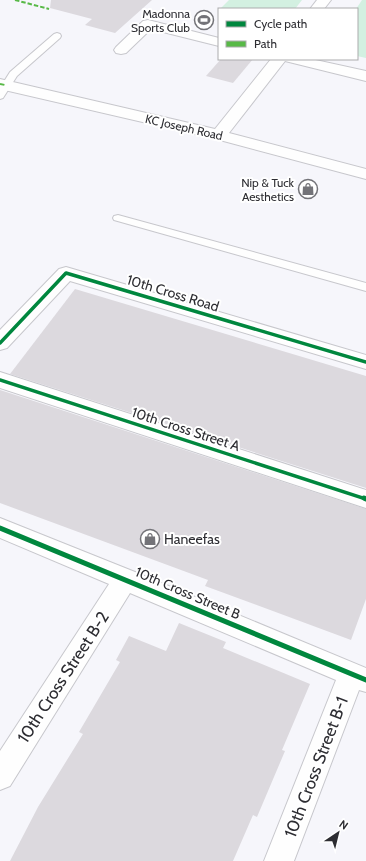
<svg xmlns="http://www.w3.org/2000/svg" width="366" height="861" font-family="Cabin,sans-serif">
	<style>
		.green { fill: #d3f0e1 }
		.building { fill: #dcd9de }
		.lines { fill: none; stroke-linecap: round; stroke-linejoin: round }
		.service-casing { stroke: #c7c7cc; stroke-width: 2 }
		.minor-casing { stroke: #c7c7cc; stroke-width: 2 }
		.service { fill: #fefefe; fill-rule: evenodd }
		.minor { fill: #fefefe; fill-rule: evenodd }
		.quiet { stroke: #58b947; stroke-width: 2; stroke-dasharray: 4.5 2; stroke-linecap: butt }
		.cycleway-far1-casing { stroke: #fff; stroke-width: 6 }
		.cycleway-casing { stroke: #fff; stroke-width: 8 }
		.cycleway-far1 { stroke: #00873e; stroke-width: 3.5 }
		.cycleway { stroke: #00873e; stroke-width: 5 }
		.labels { text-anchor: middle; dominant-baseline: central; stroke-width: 4; stroke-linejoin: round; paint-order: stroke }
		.far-poi-label { font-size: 12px; fill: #2d2d32; stroke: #fff; text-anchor: end }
		.far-street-label { font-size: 12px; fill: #2d2d32; stroke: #fff }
		.street-label { font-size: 14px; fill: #2d2d32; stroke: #fff }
		.poi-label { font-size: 14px; fill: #2d2d32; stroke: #fff; text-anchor: start }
		.near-street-label { font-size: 17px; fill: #2d2d32; stroke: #fff }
	</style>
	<rect width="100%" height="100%" fill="#f6f6fb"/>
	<g class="green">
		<polygon points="229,0 302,0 295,9 220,9"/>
		<polygon points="362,0 366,0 366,58 357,56 357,9 356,9"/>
	</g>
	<g class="building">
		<polygon points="51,0 152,0 115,33 85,25 92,19 50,8"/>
		<polygon points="221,59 253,59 233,83 206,76"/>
		<polygon points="75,289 366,376 366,488 10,374"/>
		<polygon points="0,390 366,509 366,599 351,640 205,586 208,580 0,503"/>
		<polygon points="179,623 226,642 223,648 310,684 282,750 285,751 257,817 253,815 233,861 10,861 38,807 83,734 79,732 120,662 116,660 129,636 166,651"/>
	</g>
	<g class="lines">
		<defs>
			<g id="service">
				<polygon points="57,33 60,34 61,36 60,38 17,76 3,98 0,99 0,88 10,72 54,34"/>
				<polygon points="118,215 366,283 366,291 114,220 113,218 114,216"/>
			</g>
			<g id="minor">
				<polygon points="317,0 331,0 324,9 310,9"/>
				<polygon points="148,20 219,38 219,46 151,29 126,53 121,54 116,53 114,50 116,47 143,21"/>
				<polygon points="271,59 311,59 366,71 366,81 285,61 229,133 366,169 366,179 216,139 0,89 0,79 215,129"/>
				<polygon points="66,267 366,355 366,369 70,281 7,348 0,350 0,330 59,269"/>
				<polygon points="0,372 366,490 366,508 0,388"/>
				<polygon points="0,518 135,572 366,668 366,692 359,690 294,861 264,861 336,680 130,593 10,786 0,790 0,751 109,584 0,538"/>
			</g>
		</defs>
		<use href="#service" class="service-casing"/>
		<use href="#minor" class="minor-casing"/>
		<use href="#service" class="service"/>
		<use href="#minor" class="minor"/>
		<g class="quiet">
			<polyline points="15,0 49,9"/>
			<polyline points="0,84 5,85"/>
		</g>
		<defs>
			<g id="cycleway-far1">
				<polyline points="0,343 66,273 366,362"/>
				<polyline points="0,380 366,499"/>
			</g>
			<g id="cycleway">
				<polyline points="364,498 366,499"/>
				<polyline points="0,528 366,680"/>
			</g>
		</defs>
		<use href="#cycleway-far1" class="cycleway-far1-casing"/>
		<use href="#cycleway" class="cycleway-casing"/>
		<use href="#cycleway-far1" class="cycleway-far1"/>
		<use href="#cycleway" class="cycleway"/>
	</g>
	<defs>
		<symbol id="stadium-ring" viewBox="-11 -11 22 22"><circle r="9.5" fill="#fff" stroke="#737378" stroke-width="1.5"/><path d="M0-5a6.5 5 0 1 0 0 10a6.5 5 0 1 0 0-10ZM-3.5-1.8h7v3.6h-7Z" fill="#737378"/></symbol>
		<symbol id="shop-ring" viewBox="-11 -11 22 22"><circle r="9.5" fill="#fff" stroke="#737378" stroke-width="1.5"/><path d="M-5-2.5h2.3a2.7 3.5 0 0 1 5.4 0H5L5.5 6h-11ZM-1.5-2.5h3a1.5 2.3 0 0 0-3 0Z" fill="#737378"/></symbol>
	</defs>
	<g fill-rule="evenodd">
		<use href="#stadium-ring" x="193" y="9" width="22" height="22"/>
		<use href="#shop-ring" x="297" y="178" width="22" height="22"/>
		<use href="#shop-ring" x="139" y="528" width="22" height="22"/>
	</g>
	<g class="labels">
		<g class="far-poi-label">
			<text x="190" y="13">Madonna<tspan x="190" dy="14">Sports Club</tspan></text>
			<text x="294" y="182">Nip &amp; Tuck<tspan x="294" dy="14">Aesthetics</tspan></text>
		</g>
		<g class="far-street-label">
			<text transform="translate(184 127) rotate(13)">KC Joseph Road</text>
		</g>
		<g class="street-label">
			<text transform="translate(173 293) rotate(17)">10th Cross Road</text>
			<text transform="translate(186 429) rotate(18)">10th Cross Street A</text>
			<text transform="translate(188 593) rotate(23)">10th Cross Street B</text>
		</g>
		<g class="poi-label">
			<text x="164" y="539">Haneefas</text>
		</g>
		<g class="near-street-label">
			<text transform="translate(63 677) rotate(-57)">10th Cross Street B-2</text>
			<text transform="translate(316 767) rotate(-69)">10th Cross Street B-1</text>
		</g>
	</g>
	<rect x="218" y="8" width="140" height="52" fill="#ffffff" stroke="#ababad"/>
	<rect x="226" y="21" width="20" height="6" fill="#00873e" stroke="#ababad"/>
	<text x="254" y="28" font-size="12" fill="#2d2d32">Cycle path</text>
	<rect x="226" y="41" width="20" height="6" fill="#58b947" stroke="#ababad"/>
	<text x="254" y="48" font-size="12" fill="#2d2d32">Path</text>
	<g transform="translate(338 833) rotate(35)" stroke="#ffffff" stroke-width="3" paint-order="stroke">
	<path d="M0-3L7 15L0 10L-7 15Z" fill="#2d2d32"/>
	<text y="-6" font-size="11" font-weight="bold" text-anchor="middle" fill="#2d2d32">N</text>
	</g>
</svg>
